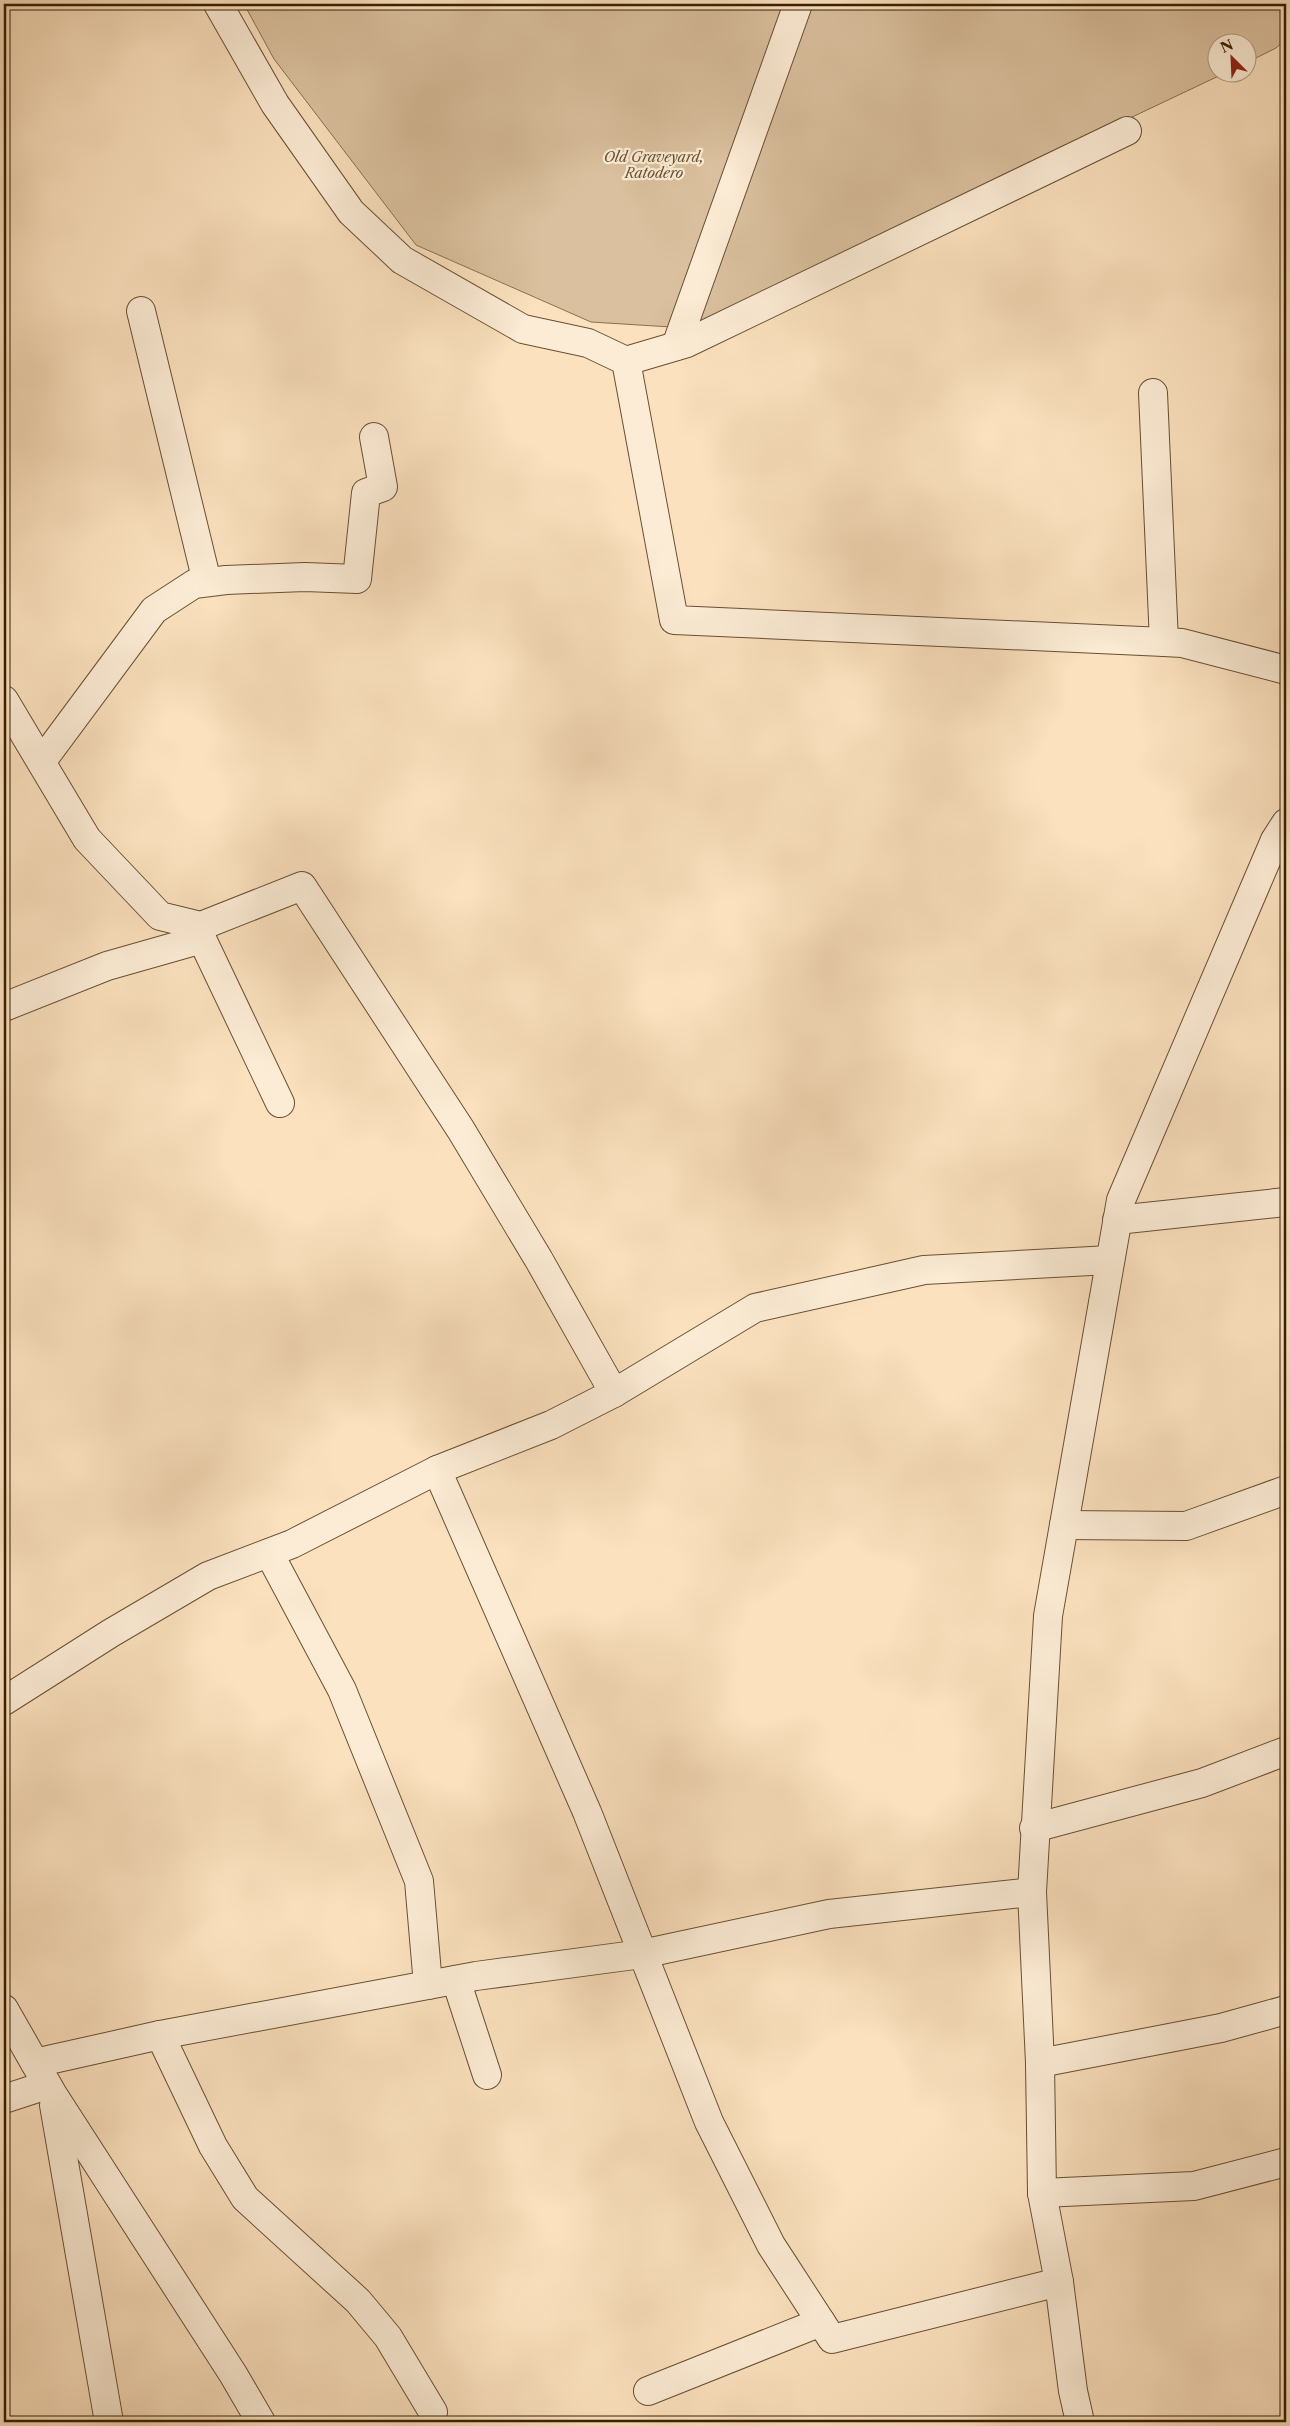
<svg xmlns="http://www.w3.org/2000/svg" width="1290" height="2426" font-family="'Libre Caslon Text',serif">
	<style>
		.green { fill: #dac09e; stroke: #887050 }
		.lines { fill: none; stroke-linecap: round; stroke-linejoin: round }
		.minor-casing { stroke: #685031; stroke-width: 30 }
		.tertiary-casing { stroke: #685031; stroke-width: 30 }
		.minor { stroke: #fcecd5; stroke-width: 28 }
		.tertiary { stroke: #fcecd5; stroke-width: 28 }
		.labels { text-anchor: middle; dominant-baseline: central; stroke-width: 4.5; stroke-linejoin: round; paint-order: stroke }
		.park-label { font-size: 14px; font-style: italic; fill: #685031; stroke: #fcecd5 }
	</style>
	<rect width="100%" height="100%" fill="#fbe1be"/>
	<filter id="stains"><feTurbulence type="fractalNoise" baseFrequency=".004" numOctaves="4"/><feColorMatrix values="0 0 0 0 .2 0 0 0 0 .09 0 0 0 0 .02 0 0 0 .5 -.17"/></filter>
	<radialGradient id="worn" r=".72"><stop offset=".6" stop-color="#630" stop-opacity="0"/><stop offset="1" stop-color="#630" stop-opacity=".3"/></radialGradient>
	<polygon class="green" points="244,4 1286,4 1286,39 1276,48 1248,62 1248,42 1218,42 1218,72 1225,73 687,328 591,322 416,245 274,59"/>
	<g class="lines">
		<defs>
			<g id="minor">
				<polyline points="218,4 275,104 351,212 402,260 523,329 588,343 626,361 687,343 1127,131"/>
				<polyline points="141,311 207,582"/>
				<polyline points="676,346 798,4"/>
				<polyline points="626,361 674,620 1164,642 1182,643 1286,670"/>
				<polyline points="1153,393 1164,642"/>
				<polyline points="4,700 87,839 160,916 201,926 302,886 461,1130 539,1260 614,1393 755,1308 924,1270 1110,1260"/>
				<polyline points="42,761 154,610 194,584 226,580 305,577 357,579 366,493 383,487 374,437"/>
				<polyline points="202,939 280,1103"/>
				<polyline points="4,1007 107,966 202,939 201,926"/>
				<polyline points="1117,1220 1286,1202"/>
				<polyline points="437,1470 587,1812 709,2122 771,2245 832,2339 1059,2282"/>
				<polyline points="1064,1525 1186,1526 1286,1490"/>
				<polyline points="269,1553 342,1690 419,1881 428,1985"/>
				<polyline points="4,1701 111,1633 208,1576 292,1544 437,1470 551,1425 614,1393"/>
				<polyline points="1034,1828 1202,1783 1286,1751"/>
				<polyline points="456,1980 487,2075"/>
				<polyline points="4,2009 52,2093 233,2374 261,2422"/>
				<polyline points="160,2035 213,2146 245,2198 358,2301 388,2337 433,2412"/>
				<polyline points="35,2063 160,2035 476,1976 642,1954 829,1914 1032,1892"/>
				<polyline points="1040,2063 1221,2028 1286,2010"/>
				<polyline points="4,2099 47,2085"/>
				<polyline points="54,2105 109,2422"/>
				<polyline points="1042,2193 1194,2186 1286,2162"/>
				<polyline points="648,2391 821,2322"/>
			</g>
			<polyline id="tertiary" points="1080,2422 1073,2391 1059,2282 1042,2193 1040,2063 1032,1892 1048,1616 1121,1200 1275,840 1286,823"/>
		</defs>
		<use href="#minor" class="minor-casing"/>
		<use href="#tertiary" class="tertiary-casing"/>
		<use href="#minor" class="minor"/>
		<use href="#tertiary" class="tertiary"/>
	</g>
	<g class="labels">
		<g class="park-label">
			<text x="654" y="157">Old Graveyard,<tspan x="654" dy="16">Ratodero</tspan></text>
		</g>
	</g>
	<rect width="1290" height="2426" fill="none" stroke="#fbe1be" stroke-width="20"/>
	<rect x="5" y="5" width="1280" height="2416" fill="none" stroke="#372002" stroke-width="2.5"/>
	<rect x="10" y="10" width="1270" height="2406" fill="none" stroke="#372002"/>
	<g transform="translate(1232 58) rotate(336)"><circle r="24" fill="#fcecd5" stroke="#ad9a81"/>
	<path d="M0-4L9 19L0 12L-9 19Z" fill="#8f2418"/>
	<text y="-8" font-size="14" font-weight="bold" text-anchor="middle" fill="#372002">N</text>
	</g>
	<rect width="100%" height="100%" filter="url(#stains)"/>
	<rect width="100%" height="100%" fill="url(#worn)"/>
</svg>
